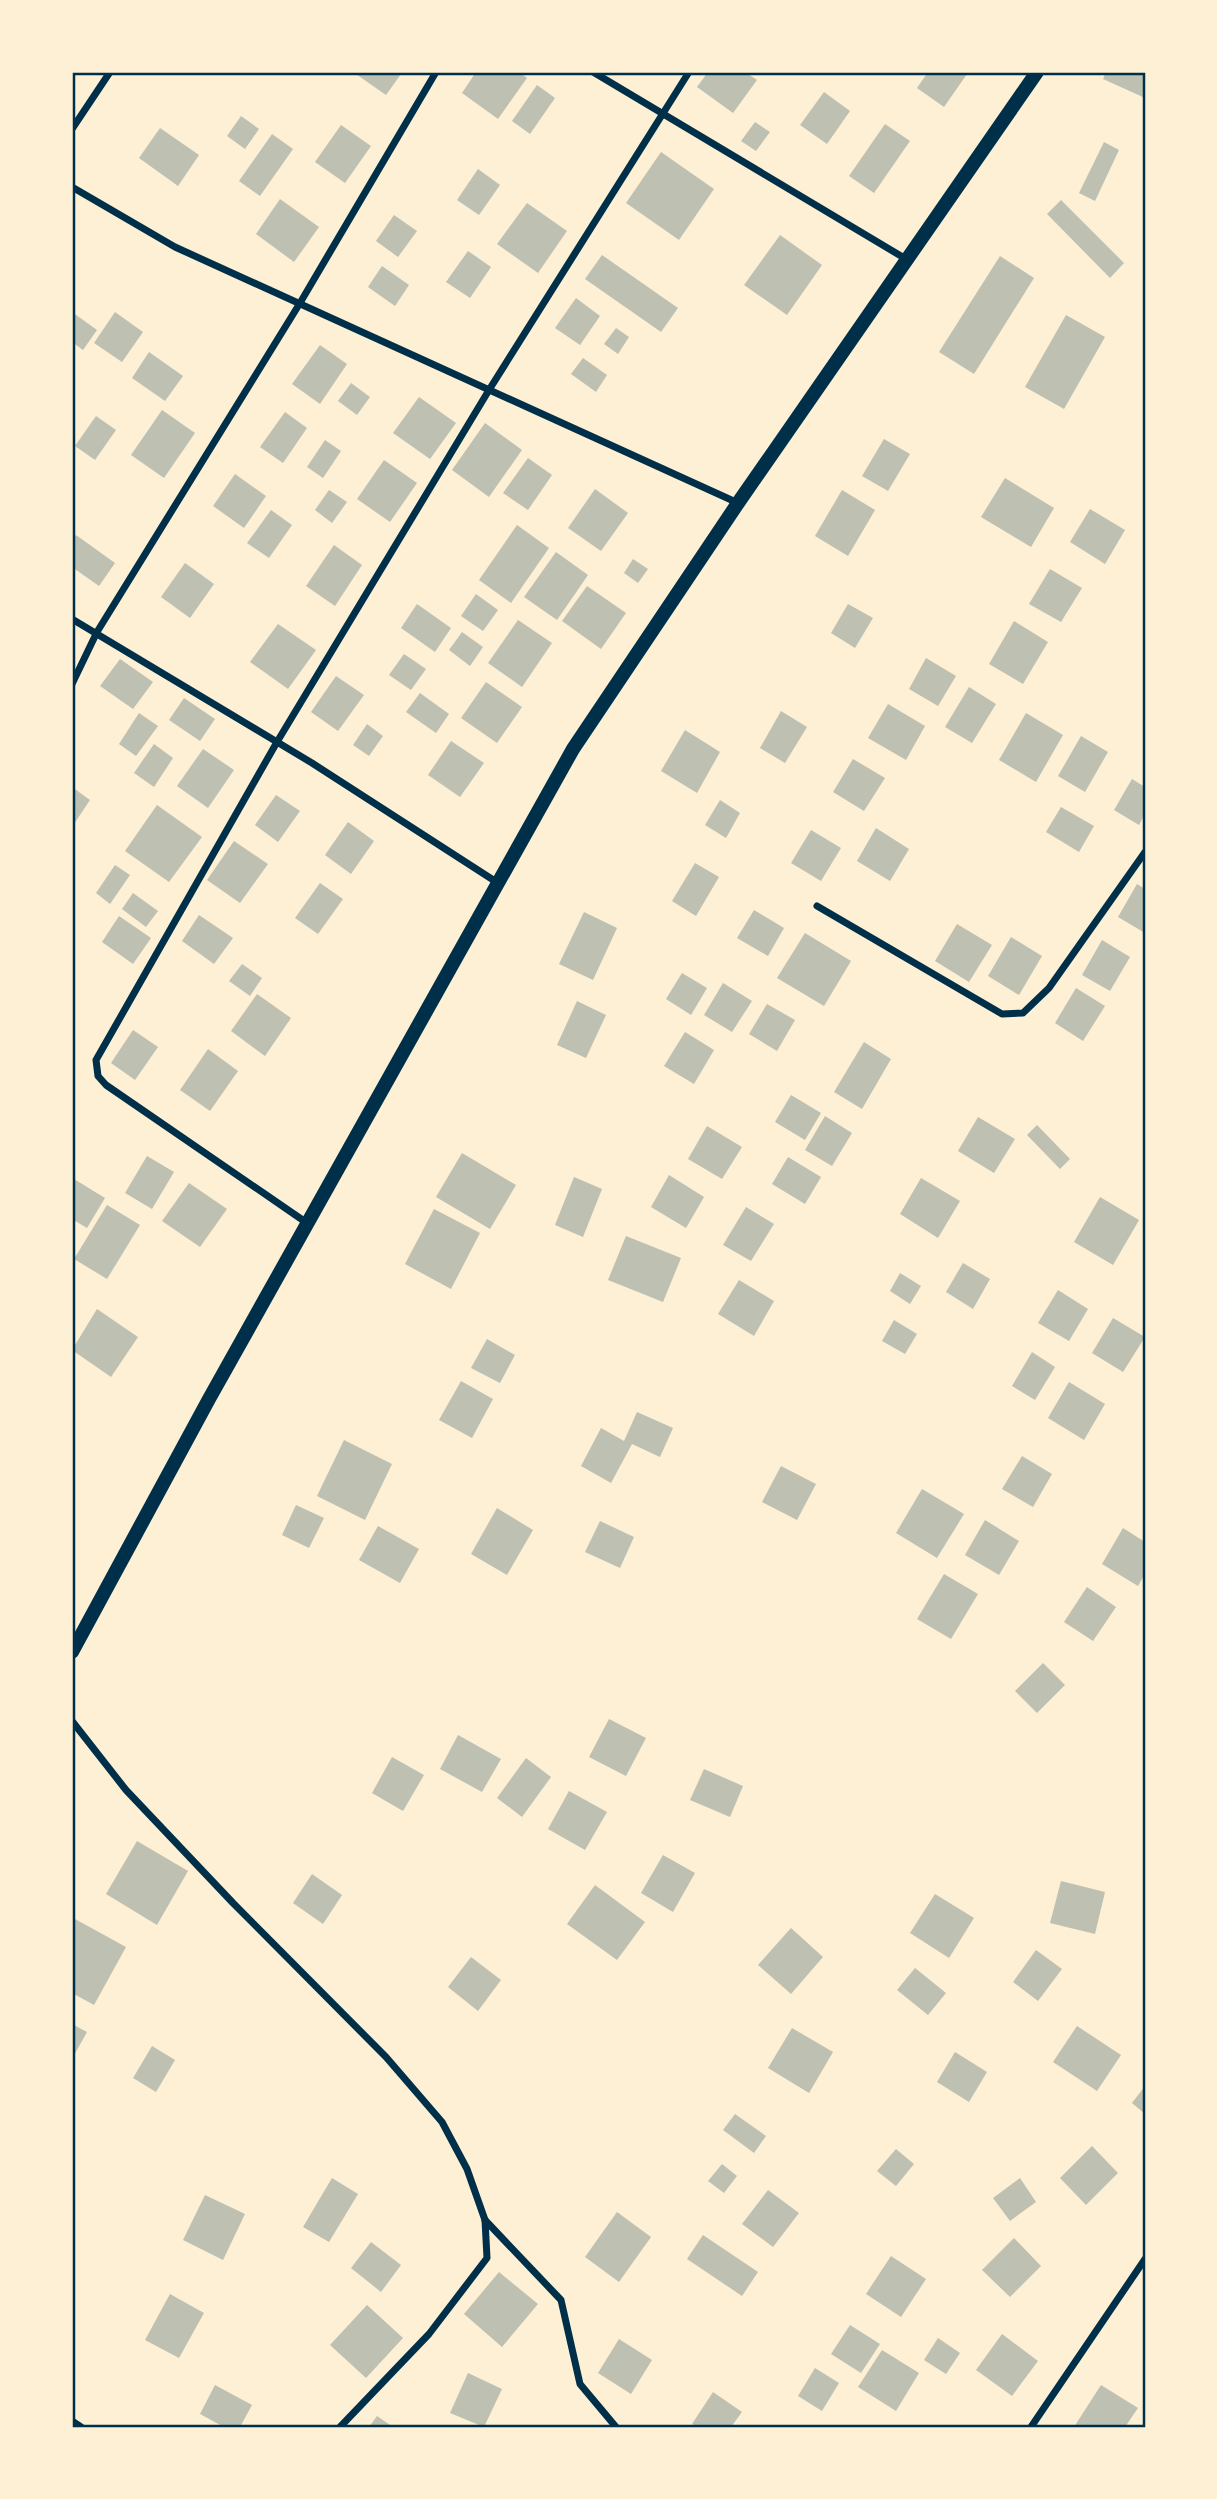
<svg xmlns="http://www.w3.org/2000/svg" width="1217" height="2499" font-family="'Noto Sans',sans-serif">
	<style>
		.building { fill: #bec0b2 }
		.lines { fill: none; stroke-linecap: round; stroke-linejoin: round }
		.minor { stroke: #003049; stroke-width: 7 }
		.secondary { stroke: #003049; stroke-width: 14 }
		.neatline { fill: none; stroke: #003049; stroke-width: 2.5 }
	</style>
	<rect width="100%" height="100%" fill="#fdf0d5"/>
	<g class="building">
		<polygon points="353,72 398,72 401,74 386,95"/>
		<polygon points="476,72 519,72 527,78 498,119 462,93"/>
		<polygon points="708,72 745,72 757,80 733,113 697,87"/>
		<polygon points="928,72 964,72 967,74 944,107 917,88"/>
		<polygon points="1106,72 1145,72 1145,98 1103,79"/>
		<polygon points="537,85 555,98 530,134 512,121"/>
		<polygon points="824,92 850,111 827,144 800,125"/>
		<polygon points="241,116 259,129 245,149 227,136"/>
		<polygon points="755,122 770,132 756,151 741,141"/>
		<polygon points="885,124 910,141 874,193 849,176"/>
		<polygon points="341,125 371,146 345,183 315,162"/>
		<polygon points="160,128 199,155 178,186 139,158"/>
		<polygon points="272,134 293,149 260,196 239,181"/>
		<polygon points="1104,142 1119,150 1095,201 1079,193"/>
		<polygon points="661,152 714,189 679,240 626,203"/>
		<polygon points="478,169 500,185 479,215 457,200"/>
		<polygon points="280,199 319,227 294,262 256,234"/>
		<polygon points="1061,200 1124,263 1110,278 1047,214"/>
		<polygon points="527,203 567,231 538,273 497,244"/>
		<polygon points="394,215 417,231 398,257 376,241"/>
		<polygon points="780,235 822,265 787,315 744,285"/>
		<polygon points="468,251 491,267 470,298 446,282"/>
		<polygon points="602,255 678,308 661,332 585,279"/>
		<polygon points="1000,256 1034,278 974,374 939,352"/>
		<polygon points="382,266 409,285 395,306 368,287"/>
		<polygon points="576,298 600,316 580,345 555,328"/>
		<polygon points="72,312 97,330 83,350 72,342"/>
		<polygon points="115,312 143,332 122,362 94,343"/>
		<polygon points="1066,315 1105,337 1064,409 1025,387"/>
		<polygon points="616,328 629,337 618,354 604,344"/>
		<polygon points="320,345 347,364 320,404 292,384"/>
		<polygon points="149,352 183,376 165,401 132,378"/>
		<polygon points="583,358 607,375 596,392 571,374"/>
		<polygon points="351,383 370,397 357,415 338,401"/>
		<polygon points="419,397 456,423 430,459 393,433"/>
		<polygon points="162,410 195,433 164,478 131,455"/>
		<polygon points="285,412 307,428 283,463 260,447"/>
		<polygon points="96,416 116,430 95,460 75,446"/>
		<polygon points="485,423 522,450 489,497 452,470"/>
		<polygon points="884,439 910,454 888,491 862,476"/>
		<polygon points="325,440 341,451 323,478 307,467"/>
		<polygon points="528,458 552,475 528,510 503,493"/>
		<polygon points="384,460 417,483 390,522 357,499"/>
		<polygon points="235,474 266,496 244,528 213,506"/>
		<polygon points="1005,478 1054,508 1031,547 981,517"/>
		<polygon points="595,489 628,513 601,551 568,528"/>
		<polygon points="329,490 347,502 332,523 315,510"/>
		<polygon points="842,490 875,510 848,556 815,536"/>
		<polygon points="1090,509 1125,530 1105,564 1070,542"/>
		<polygon points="271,510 292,525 269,558 247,543"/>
		<polygon points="517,525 549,548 511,603 479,580"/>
		<polygon points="76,535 115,563 99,586 72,567 72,542"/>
		<polygon points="334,545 362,565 335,606 306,586"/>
		<polygon points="556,552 588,575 557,620 524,597"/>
		<polygon points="633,559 648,569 638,583 624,573"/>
		<polygon points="185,563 214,584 190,618 161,597"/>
		<polygon points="1050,569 1082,588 1061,622 1029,604"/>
		<polygon points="587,586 626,613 601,649 562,621"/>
		<polygon points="476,594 498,610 483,631 461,616"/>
		<polygon points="417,604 451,628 435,652 401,628"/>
		<polygon points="848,604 873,618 855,648 831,633"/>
		<polygon points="518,620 552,643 522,687 488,663"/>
		<polygon points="1014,621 1048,642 1023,684 989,664"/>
		<polygon points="278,624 316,650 288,689 250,662"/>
		<polygon points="462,632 483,647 470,666 449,650"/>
		<polygon points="404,654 426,669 411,690 389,675"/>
		<polygon points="926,658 956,676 938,706 909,689"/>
		<polygon points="120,659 153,682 133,709 100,686"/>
		<polygon points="336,676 364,695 338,731 311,712"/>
		<polygon points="486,682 522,707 497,743 461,718"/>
		<polygon points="969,687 996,704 972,743 945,727"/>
		<polygon points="420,693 449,714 436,733 406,712"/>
		<polygon points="184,698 215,719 200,741 169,720"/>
		<polygon points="888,704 925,726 906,760 868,738"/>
		<polygon points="781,711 807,727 785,763 760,748"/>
		<polygon points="139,713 158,726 136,756 119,744"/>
		<polygon points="1026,713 1063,735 1036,782 999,760"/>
		<polygon points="367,724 383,736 369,756 353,745"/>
		<polygon points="685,730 720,752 697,793 661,771"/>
		<polygon points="1081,736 1108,752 1085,792 1058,776"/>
		<polygon points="451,741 484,763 460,797 428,775"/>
		<polygon points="154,744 173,758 154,787 134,773"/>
		<polygon points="203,749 234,770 208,808 177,786"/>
		<polygon points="853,759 885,778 864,811 833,792"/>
		<polygon points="1132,779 1145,787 1145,814 1139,825 1114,810"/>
		<polygon points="72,787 90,800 72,827"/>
		<polygon points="276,795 300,811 278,842 255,825"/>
		<polygon points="720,800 740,813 726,838 705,825"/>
		<polygon points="157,805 202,837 169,882 125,851"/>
		<polygon points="1061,807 1094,826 1079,852 1046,832"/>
		<polygon points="348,822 374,841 351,874 325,855"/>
		<polygon points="876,828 909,849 890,881 857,861"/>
		<polygon points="811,830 841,848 821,881 791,863"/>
		<polygon points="234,841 268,864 240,903 207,880"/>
		<polygon points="695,863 719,877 696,916 672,901"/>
		<polygon points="115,865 130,875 110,904 96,893"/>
		<polygon points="320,883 343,899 318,934 295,918"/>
		<polygon points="1137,884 1145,889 1145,933 1118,917"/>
		<polygon points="133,893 158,911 146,927 122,909"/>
		<polygon points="754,910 784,928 768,956 737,938"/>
		<polygon points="584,912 617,928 593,980 559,964"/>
		<polygon points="199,915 233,938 214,964 182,941"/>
		<polygon points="119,916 151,938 133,964 102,942"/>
		<polygon points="957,924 992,945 969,982 935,961"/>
		<polygon points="805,933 851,961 824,1006 777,978"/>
		<polygon points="1011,937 1042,956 1019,995 988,976"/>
		<polygon points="1102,940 1130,957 1110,991 1082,975"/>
		<polygon points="242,964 262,978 250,996 229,981"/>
		<polygon points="682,973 707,988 691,1015 666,999"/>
		<polygon points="723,983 752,1001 732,1032 704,1015"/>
		<polygon points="1076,988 1105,1006 1083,1041 1055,1023"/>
		<polygon points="257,994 291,1018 265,1056 231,1031"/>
		<polygon points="577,1001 606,1015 586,1058 557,1045"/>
		<polygon points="767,1004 795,1020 777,1051 749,1034"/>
		<polygon points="133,1030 158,1047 135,1080 111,1063"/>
		<polygon points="685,1032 714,1050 694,1084 664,1066"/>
		<polygon points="864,1042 891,1059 862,1109 834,1092"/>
		<polygon points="208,1049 238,1071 210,1111 180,1090"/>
		<polygon points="791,1095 821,1113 805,1140 775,1122"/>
		<polygon points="825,1116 852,1133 832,1166 805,1150"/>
		<polygon points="978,1117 1015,1139 994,1173 958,1151"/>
		<polygon points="1037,1125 1070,1159 1060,1169 1027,1135"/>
		<polygon points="707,1126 742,1147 722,1179 688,1159"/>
		<polygon points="462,1153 516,1185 490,1229 436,1197"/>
		<polygon points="147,1156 174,1172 152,1209 125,1193"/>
		<polygon points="788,1157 821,1177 805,1204 772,1184"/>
		<polygon points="669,1175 704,1197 686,1228 651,1207"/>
		<polygon points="574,1177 602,1189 583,1237 555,1225"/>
		<polygon points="921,1178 960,1201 938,1238 900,1214"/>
		<polygon points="74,1179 105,1198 87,1228 72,1219"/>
		<polygon points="189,1183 227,1209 200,1247 162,1221"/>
		<polygon points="1100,1197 1139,1220 1113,1265 1074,1242"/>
		<polygon points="107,1205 140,1225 107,1279 74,1259"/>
		<polygon points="746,1207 774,1224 751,1261 723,1245"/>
		<polygon points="434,1209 480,1233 451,1289 405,1264"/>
		<polygon points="626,1236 681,1258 663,1302 608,1280"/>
		<polygon points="963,1263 990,1279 973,1309 946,1292"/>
		<polygon points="900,1273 921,1286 910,1304 890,1291"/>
		<polygon points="739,1280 774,1301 754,1336 718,1314"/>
		<polygon points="1058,1290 1088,1309 1069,1341 1038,1323"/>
		<polygon points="97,1309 138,1337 111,1377 72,1350"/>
		<polygon points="1113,1318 1145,1337 1123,1372 1092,1353"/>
		<polygon points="894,1320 917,1334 905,1354 882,1341"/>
		<polygon points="487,1339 515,1355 500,1383 471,1368"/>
		<polygon points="1032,1352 1055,1367 1035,1400 1012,1386"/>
		<polygon points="461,1381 493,1399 472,1438 439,1420"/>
		<polygon points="1069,1382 1105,1404 1084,1440 1048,1418"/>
		<polygon points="637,1412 673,1428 660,1457 632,1444 611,1483 581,1466 601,1428 624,1441"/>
		<polygon points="344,1440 392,1464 365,1520 317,1496"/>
		<polygon points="1022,1456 1052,1474 1033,1507 1002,1489"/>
		<polygon points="781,1466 816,1484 797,1520 762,1502"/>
		<polygon points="922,1489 964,1514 937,1558 896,1533"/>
		<polygon points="296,1505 324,1518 309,1548 282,1535"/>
		<polygon points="497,1508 533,1530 507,1575 471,1554"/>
		<polygon points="985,1520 1019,1541 999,1575 965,1555"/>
		<polygon points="600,1521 634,1537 620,1568 585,1552"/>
		<polygon points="378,1526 419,1549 400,1583 359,1560"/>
		<polygon points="1123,1528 1145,1542 1145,1574 1138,1586 1102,1564"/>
		<polygon points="944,1574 978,1594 951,1639 917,1619"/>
		<polygon points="1087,1587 1116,1607 1093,1641 1064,1622"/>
		<polygon points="1043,1663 1065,1685 1037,1713 1015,1691"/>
		<polygon points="609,1719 646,1738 626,1776 589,1757"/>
		<polygon points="458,1735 501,1759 482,1792 440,1769"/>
		<polygon points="392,1757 424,1775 403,1811 372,1793"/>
		<polygon points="526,1758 551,1777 522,1817 497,1798"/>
		<polygon points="704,1769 743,1786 730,1817 690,1800"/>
		<polygon points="569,1791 607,1812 585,1850 548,1829"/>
		<polygon points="137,1841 188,1871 157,1925 106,1894"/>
		<polygon points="663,1855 695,1873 673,1912 641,1893"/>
		<polygon points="312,1874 342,1895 323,1924 293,1903"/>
		<polygon points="1061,1881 1105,1892 1095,1934 1050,1923"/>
		<polygon points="595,1885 645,1922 617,1960 567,1924"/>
		<polygon points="935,1894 974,1918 949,1958 910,1933"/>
		<polygon points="75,1919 126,1947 94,2005 72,1993 72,1925"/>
		<polygon points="791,1928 823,1957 791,1994 758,1965"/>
		<polygon points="1036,1950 1062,1969 1038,2001 1013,1982"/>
		<polygon points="471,1957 501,1980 478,2011 448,1987"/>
		<polygon points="915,1968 946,1993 928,2015 897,1990"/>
		<polygon points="72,2024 87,2032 72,2059"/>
		<polygon points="1077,2026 1121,2055 1097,2091 1053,2062"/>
		<polygon points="792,2028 833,2052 809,2093 768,2068"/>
		<polygon points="152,2046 175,2060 156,2092 133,2078"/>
		<polygon points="955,2052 987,2072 969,2102 937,2082"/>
		<polygon points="1145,2086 1145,2114 1132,2103"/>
		<polygon points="735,2114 766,2136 754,2153 723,2130"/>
		<polygon points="1092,2146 1118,2173 1086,2205 1060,2178"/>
		<polygon points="896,2149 914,2164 896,2186 877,2171"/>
		<polygon points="722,2164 737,2176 724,2193 708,2181"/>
		<polygon points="332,2178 358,2194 329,2242 303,2227"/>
		<polygon points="1020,2178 1036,2202 1010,2221 993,2198"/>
		<polygon points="768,2190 799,2213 773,2247 742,2224"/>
		<polygon points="205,2195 245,2214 223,2260 183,2240"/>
		<polygon points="617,2212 651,2237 619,2282 585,2257"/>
		<polygon points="703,2235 758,2272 742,2296 687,2259"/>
		<polygon points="1014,2238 1041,2266 1010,2297 982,2270"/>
		<polygon points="371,2242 401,2265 381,2292 351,2268"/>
		<polygon points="891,2256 926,2279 901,2317 866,2294"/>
		<polygon points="499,2272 538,2304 502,2347 464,2314"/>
		<polygon points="170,2294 204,2313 179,2358 145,2340"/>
		<polygon points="367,2305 403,2338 366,2378 330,2345"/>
		<polygon points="850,2325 880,2344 861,2373 831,2354"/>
		<polygon points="1002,2334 1038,2361 1012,2396 976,2370"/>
		<polygon points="938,2338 960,2353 946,2374 924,2360"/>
		<polygon points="619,2339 652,2360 631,2394 598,2373"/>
		<polygon points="882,2350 919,2373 896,2411 858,2387"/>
		<polygon points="815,2368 839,2383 822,2411 798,2396"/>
		<polygon points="468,2373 502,2389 484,2427 450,2413"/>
		<polygon points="215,2385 252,2405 240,2427 224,2427 200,2414"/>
		<polygon points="1101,2385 1138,2408 1125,2427 1074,2427"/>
		<polygon points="713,2392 742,2412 731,2427 698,2427 692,2424"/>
		<polygon points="377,2416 393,2427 369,2427"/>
	</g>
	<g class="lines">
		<g class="minor">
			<polyline points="593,72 906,259"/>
			<polyline points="72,129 110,72"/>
			<polyline points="72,187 175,247 738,503"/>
			<polyline points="72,619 312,763 498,883"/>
			<polyline points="72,684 97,632 300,303 436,72"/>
			<polyline points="817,906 1002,1014 1023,1013 1049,988 1145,852"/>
			<polyline points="307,1223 106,1085 98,1076 96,1060 277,742 489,390 689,72"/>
			<polyline points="72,1721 126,1790 233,1903 386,2057 442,2122 467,2169 485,2220 487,2258 429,2334 340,2427"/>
			<polyline points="485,2220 561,2300 580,2384 616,2427"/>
			<polyline points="72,2421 81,2427"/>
			<polyline points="1031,2427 1145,2259"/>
		</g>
		<polyline class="secondary" points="72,1652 209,1399 573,749 738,503 1037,72"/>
	</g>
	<rect width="1217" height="2499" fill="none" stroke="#fdf0d5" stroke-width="147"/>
	<rect x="74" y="74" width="1070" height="2352" class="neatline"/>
</svg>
